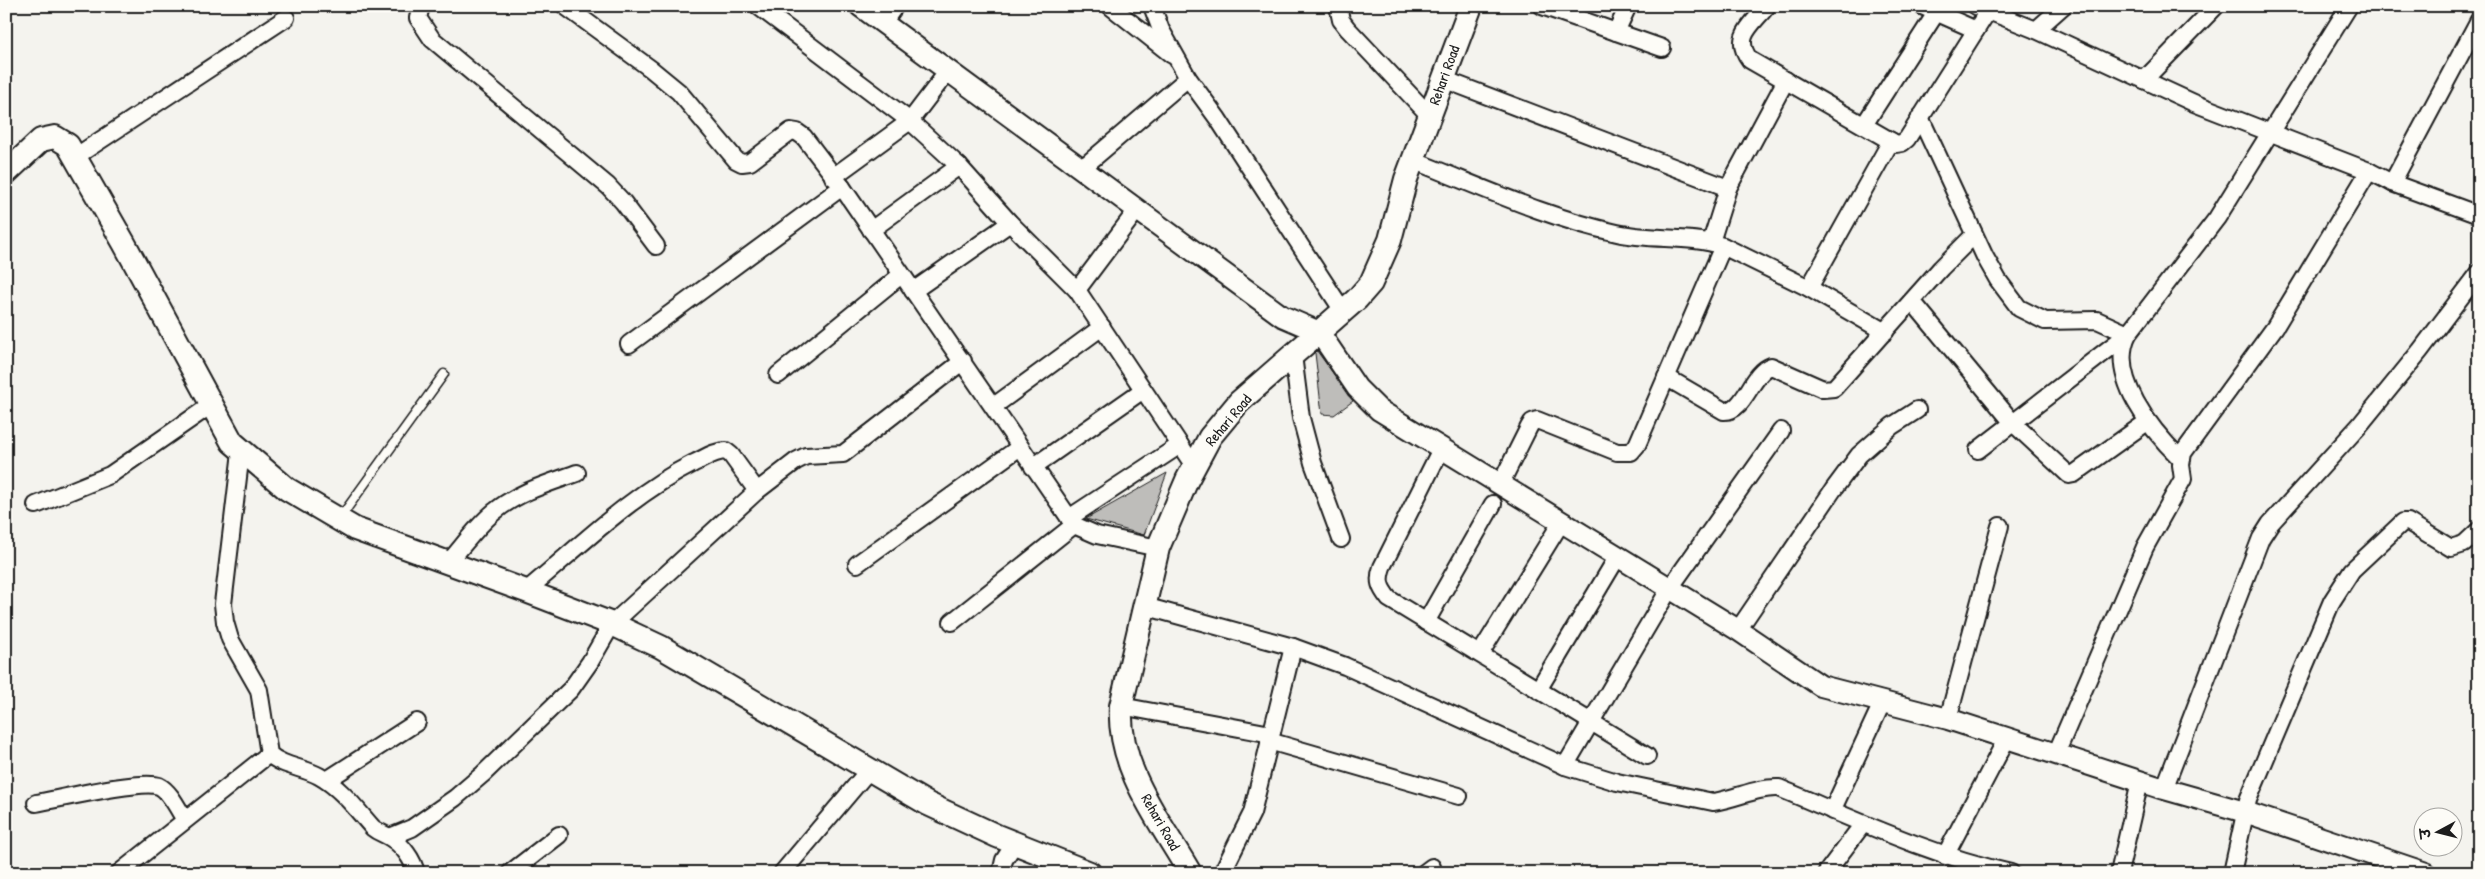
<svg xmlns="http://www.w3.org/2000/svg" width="2485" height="879" font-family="'Patrick Hand','Playpen Sans Deva',sans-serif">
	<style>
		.building { fill: #bebdba; stroke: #1c1c1c }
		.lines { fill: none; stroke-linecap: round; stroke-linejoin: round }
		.service-casing { stroke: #1c1c1c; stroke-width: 11 }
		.minor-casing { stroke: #1c1c1c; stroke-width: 20 }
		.tertiary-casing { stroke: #1c1c1c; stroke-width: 24 }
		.secondary-casing { stroke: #1c1c1c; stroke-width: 26 }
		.service { stroke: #fdfcf7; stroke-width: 8 }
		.minor { stroke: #fdfcf7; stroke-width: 16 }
		.tertiary { stroke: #fdfcf7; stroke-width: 20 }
		.secondary { stroke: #fdfcf7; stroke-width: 22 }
		.labels { text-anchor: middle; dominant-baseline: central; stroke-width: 4; stroke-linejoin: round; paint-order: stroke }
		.street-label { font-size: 15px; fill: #1c1c1c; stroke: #fdfcf7 }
	</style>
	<rect width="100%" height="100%" fill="#f4f3ee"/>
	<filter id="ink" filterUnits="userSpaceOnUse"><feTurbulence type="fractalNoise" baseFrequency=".02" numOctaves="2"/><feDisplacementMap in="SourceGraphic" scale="10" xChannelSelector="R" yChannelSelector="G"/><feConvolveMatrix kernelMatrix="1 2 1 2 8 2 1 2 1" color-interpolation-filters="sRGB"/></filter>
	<g filter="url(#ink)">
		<g class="building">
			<polygon points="1317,351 1353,401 1334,415 1322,414 1315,353"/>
			<polygon points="1167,473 1144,535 1086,519"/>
		</g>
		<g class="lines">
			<defs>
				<polyline id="service" points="340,518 444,374"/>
				<g id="minor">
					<polyline points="421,6 418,18 432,39 608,186 623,202 656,246"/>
					<polyline points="565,6 651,69 679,92 736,160 742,163 750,162 791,131 797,132 804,137 842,187 1074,525 1097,535 1158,548"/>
					<polyline points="758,6 910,121 959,166 1010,223 1077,290 1194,466"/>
					<polyline points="1110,6 1172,55"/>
					<polyline points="1152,6 1161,30 1188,78 1218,119 1343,311"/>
					<polyline points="1338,6 1341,20 1347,28 1429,115"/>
					<polyline points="1542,6 1662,48"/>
					<path d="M1767 6C1752 25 1732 37 1750 60L1896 144 1902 143 1907 139 1988 11"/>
					<polyline points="1922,6 1976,30"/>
					<polyline points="1976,6 2036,30 2194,103 2369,171 2392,183 2479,215"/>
					<polyline points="883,23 895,6"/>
					<polyline points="2036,30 2063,6"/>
					<polyline points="1616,32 1628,6"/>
					<polyline points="1443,79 1728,188"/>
					<polyline points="2144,80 2216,6"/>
					<polyline points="1920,117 1985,257 1998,280 2019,308 2045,321 2097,320 2128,334 1978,450"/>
					<polyline points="1864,125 1936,13"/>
					<polyline points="75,157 286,18"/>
					<path d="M1412 160C1479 186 1547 218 1617 233 1652 241 1690 235 1723 246L1809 288 1885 332"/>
					<polyline points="1081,169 1188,78"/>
					<polyline points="833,177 910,121 948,71"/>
					<polyline points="2392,183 2479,20"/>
					<polyline points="871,230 959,166"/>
					<polyline points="1711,242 1728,188 1786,80"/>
					<polyline points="1809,288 1891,141"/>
					<polyline points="1077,290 1137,210"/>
					<polyline points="913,291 1010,223"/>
					<polyline points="1912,301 2013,423 2069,475 2074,474 2147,422"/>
					<polyline points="629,344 842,187"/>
					<polyline points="1293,355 1301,418 1313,463 1341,539"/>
					<polyline points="778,375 901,275"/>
					<path d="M1666 377 1724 411C1745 412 1751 373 1771 366L1823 389 1834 388 1941 268 1974 235"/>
					<polyline points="994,406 1102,327"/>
					<path d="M1442 447 1382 567C1377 581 1380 588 1389 599L1647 756"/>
					<path d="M241 452 223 604 225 622 230 639 259 690 269 754C283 767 303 767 319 776 341 788 357 810 373 828 379 833 385 834 391 838 402 845 413 859 416 873"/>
					<path d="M2181 459C2152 431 2107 376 2128 334L2217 218 2349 6"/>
					<polyline points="1033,467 1143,390"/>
					<polyline points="1501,483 1529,427 1532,422 1537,420 1617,452 1631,452 1637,445 1723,246"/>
					<polyline points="36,505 110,475 211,405"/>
					<polyline points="1069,518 1180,445"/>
					<path d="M448 563C463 546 476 527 494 512 518 492 549 483 577 473"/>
					<polyline points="857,564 1020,447"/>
					<path d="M526 591C580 546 632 494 694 463 705 458 715 451 726 451L731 455 757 491"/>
					<path d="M1144 606 1293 647 1345 666 1565 766 1617 782 1713 802C1736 799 1756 787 1779 788 1856 820 1930 855 2011 873"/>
					<polyline points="952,622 1074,525"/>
					<polyline points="1426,622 1493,504"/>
					<polyline points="1738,630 1833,490 1859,455 1892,426 1917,410"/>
					<polyline points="1480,654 1562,521"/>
					<polyline points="1538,690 1618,556"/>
					<polyline points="1121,706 1271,734"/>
					<polyline points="1948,719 2000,526"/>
					<polyline points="1269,741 1459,796"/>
					<polyline points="2056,754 2145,547 2183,479 2181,465 2183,453 2275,327 2369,171"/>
					<polyline points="1565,766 1670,588 1781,431"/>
					<polyline points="327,780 417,722"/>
					<polyline points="2164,789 2261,538 2270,524 2359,426 2420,351 2479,273"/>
					<path d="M36 803C59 799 142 779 159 786 170 791 179 811 185 820"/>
					<polyline points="1832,811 1883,701"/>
					<polyline points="390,837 412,828 455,798 483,774 571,689 590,662 612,624 757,491 796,461 806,456 843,454 963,361"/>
					<polyline points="1945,856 2007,738"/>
					<polyline points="119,873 269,754"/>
					<polyline points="510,873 559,835"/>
					<polyline points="782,873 869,770"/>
					<polyline points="1001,873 1004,860 1015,843"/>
					<polyline points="1222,873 1252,813 1293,647"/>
					<polyline points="1424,873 1432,867"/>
					<polyline points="1826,873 1863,824"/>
					<polyline points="2119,873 2140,781"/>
					<polyline points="2232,873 2248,800 2332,601 2352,570 2403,522 2408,522 2451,548 2464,544 2479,530"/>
				</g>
				<polyline id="tertiary" points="860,6 1282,316 1319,332 1357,388 1379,410 1738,630 1821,686 1948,719 2164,789 2245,812 2426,873"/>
				<g id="secondary">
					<polyline points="6,173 41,140 55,137 68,145 124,243 232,442 287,489 355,529 526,591 612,624 661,647 928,804 997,836 1090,873"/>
					<path d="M1190 873C1160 821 1117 768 1121 706L1158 548 1187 480 1210 437 1239 402 1357 299 1371 283 1390 240 1406 179 1471 6"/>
				</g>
			</defs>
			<use href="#service" class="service-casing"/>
			<use href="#minor" class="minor-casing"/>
			<use href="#tertiary" class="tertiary-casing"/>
			<use href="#secondary" class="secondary-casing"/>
			<use href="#service" class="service"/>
			<use href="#minor" class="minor"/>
			<use href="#tertiary" class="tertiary"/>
			<use href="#secondary" class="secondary"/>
		</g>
	</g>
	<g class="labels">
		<g class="street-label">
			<text transform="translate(1444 75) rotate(-70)">Rehari Road</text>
			<text transform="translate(1228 420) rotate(-50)">Rehari Road</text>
			<text transform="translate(1161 822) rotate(60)">Rehari Road</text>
		</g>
	</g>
	<rect width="2485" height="879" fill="none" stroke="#fdfcf7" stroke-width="25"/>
	<rect x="12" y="12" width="2460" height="854" fill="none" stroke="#1c1c1c" stroke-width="2" filter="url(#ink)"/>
	<g transform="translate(2438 832) rotate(263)"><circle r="24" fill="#fdfcf7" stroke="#a3a29f"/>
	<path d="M0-4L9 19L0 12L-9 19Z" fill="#1c1c1c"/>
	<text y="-8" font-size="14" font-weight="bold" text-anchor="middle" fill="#1c1c1c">उ</text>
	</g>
</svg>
